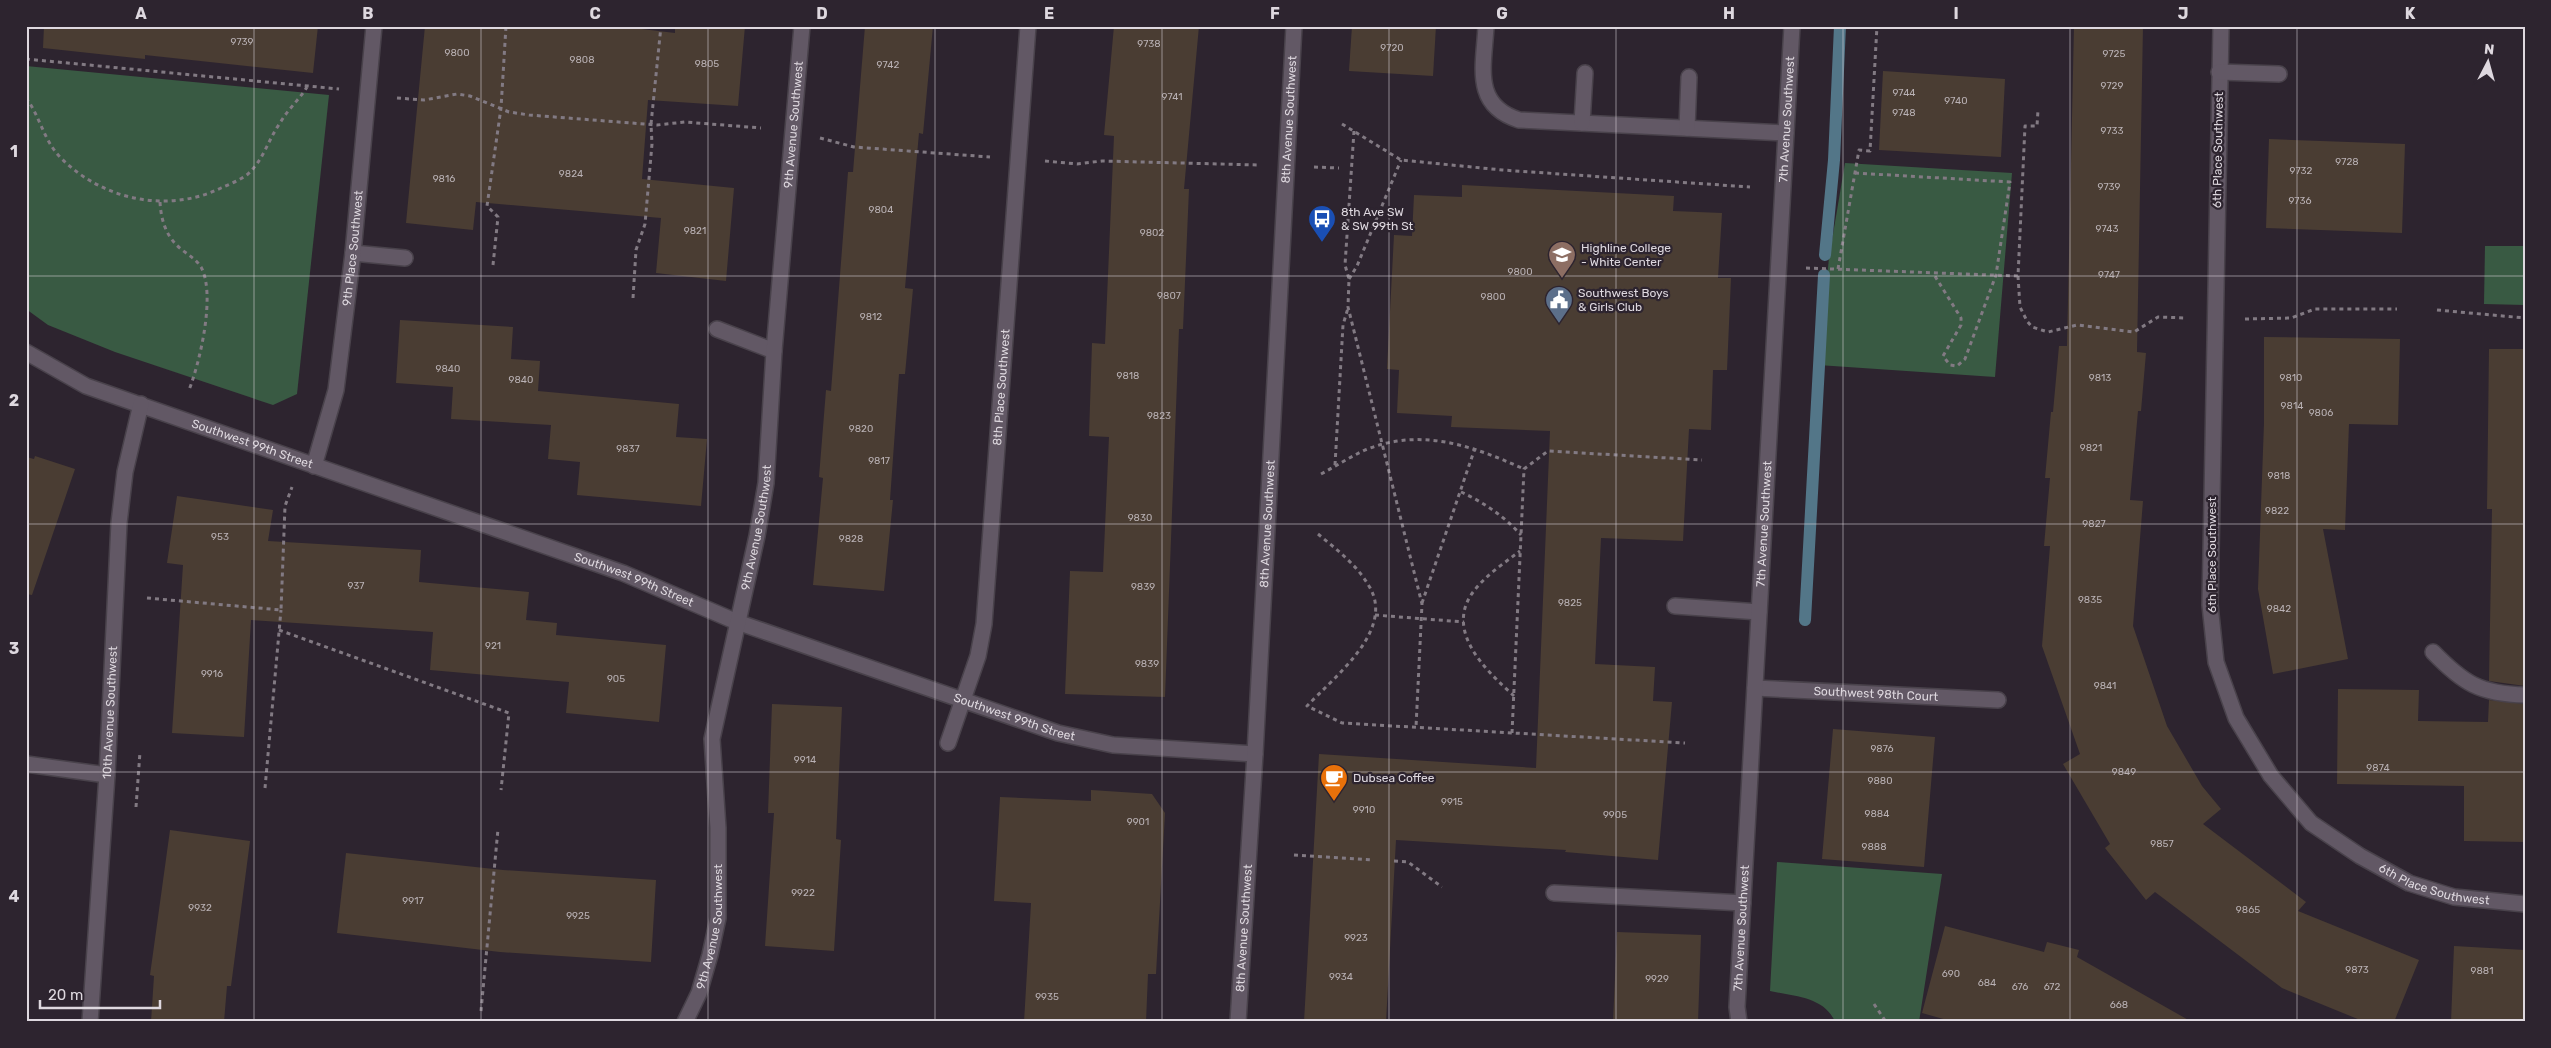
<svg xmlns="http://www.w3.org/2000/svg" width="2551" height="1048" font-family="Rubik,sans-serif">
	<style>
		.green { fill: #395a43 }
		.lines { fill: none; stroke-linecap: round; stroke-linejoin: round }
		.stream { stroke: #537688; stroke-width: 12 }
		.building { fill: #4a3d33 }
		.minor-casing { stroke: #49424b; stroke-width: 18 }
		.path { stroke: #827a83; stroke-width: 3; stroke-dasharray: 4 4; stroke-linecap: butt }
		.minor { stroke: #625865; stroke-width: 15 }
		.grid { fill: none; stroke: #ded8df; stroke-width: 1; stroke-opacity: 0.55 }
		.labels { text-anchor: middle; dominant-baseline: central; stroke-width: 4.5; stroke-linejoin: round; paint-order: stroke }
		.number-label { font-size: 10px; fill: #b9b1b4 }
		.street-label { font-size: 12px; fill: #ded8df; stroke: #2d242f }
		.poi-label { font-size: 12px; fill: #ded8df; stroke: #2d242f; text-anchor: start }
		.neatline { fill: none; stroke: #ded8df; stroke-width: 2 }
		.grid-label { font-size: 16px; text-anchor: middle; font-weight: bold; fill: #ded8df }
	</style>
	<rect width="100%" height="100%" fill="#2d242f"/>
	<g class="green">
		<polygon points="26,66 329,95 297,394 273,405 115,352 48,325 26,309"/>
		<polygon points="1845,163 2012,173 1995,377 1818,365 1829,258"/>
		<polygon points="2485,246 2525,246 2525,305 2484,304"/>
		<path d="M1777 862 1942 874 1919 1022H1835C1825 997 1793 996 1770 991Z"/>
	</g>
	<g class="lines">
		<g class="stream">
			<polyline points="1825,255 1834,160 1840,26"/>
			<polyline points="1805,620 1824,275"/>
		</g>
	</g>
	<g class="building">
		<polygon points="44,26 318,26 313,73 145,55 145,59 43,48"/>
		<polygon points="425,26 617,26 675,33 675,26 745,26 738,106 648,100 642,179 734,188 726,281 656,273 661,218 476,202 473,230 406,223"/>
		<polygon points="865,26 933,26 923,134 919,133 905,288 913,289 905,374 899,374 890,500 893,500 884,591 813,585 823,478 819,477 826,390 831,391 848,172 853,172"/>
		<polygon points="1114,26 1199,26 1184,189 1189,189 1183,329 1179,329 1165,697 1065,694 1070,571 1103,572 1109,437 1089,436 1092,343 1105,344 1114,136 1104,135"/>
		<polygon points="1352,26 1436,26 1433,76 1349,71"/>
		<polygon points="2074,26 2143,26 2137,352 2146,353 2141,411 2138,411 2130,500 2143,501 2133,626 2167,726 2202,786 2221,809 2203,824 2306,902 2298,911 2419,960 2394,1022 2365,1022 2282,988 2155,892 2146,900 2105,848 2110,844 2063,764 2080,754 2042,646 2050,546 2044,546 2050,478 2045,478 2051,412 2053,412 2059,346 2067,346"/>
		<polygon points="1883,71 2005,79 2001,157 1879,150"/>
		<polygon points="2269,139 2405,144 2402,233 2266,228"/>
		<polygon points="1462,185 1674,196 1673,211 1722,213 1718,278 1731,278 1727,370 1713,370 1711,430 1689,429 1683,541 1601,538 1595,664 1655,667 1653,701 1672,702 1658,860 1565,852 1566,850 1396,840 1386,1022 1304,1022 1319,754 1536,768 1550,431 1451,427 1452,416 1397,413 1399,370 1387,369 1394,235 1412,236 1414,195 1462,197"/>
		<polygon points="400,320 513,327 511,359 540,361 538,391 679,404 676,437 707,439 701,506 577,495 580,462 548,459 551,425 451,419 453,387 396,383"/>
		<polygon points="2264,337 2400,339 2398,425 2349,424 2345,530 2323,529 2348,659 2273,674 2258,589 2264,423"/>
		<polygon points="2489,349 2525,349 2525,686 2489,681 2492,509 2487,509"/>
		<polygon points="35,456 75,469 32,595 26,594 26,457 34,459"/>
		<polygon points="177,496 273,510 268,541 421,550 419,582 529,592 526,620 557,623 556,635 666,645 659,722 566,713 569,682 430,670 433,632 251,620 244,737 172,733 183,565 167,563"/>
		<polygon points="2338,689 2419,690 2418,721 2488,722 2489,700 2525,704 2525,842 2464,841 2464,786 2337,784"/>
		<polygon points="772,704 842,707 836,839 841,840 834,951 765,946 774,813 768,813"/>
		<polygon points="1833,729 1935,737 1924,867 1822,859"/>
		<polygon points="1091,790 1152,794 1165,813 1156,974 1148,974 1146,1022 1024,1022 1031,903 994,901 1000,797 1091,801"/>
		<polygon points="170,830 250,841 231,986 227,986 224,1022 151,1022 154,976 150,975"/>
		<polygon points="346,853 503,870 656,880 651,962 500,952 337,933"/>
		<polygon points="1945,926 2044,952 2047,942 2079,950 2077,957 2192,1022 1954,1022 1922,1013"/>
		<polygon points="1617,932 1701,935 1698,1022 1613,1022"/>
		<polygon points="2454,946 2525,950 2525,1022 2451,1022"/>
	</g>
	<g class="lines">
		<defs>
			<g id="minor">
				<path d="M1486 26C1484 66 1472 105 1519 120L1786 133"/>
				<path id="s1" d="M2221 26 2210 605 2216 662 2236 718 2271 776 2311 823 2360 856 2409 883 2454 897 2525 904"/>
				<polyline points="2219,72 2279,74"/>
				<polyline points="1582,123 1585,73"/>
				<polyline points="1687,128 1689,77"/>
				<polyline points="353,253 405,258"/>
				<polyline points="717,329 774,351"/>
				<path id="s2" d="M26 352 86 386 623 573 737 622 1058 733 1113 745 1255 754"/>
				<path id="s3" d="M314 466 336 390 353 253 374 26"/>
				<polyline points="1675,606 1759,612"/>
				<path d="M2433 652C2463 683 2480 694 2525 695"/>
				<path id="s4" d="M1755 688 1998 700"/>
				<path id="s5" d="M948 743 978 656 984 624 1028 26"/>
				<polyline points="26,764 107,775"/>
				<polyline points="1554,893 1743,903"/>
				<path id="s6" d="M90 1022 107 775 119 523 125 472 141 404"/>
				<path id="s7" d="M685 1022 699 993 710 955 718 918V828L712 739 757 536 766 483 774 351 802 26"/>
				<path id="s8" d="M1238 1022 1255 754 1294 26"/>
				<path id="s9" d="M1739 1022 1737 1007 1792 26"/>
			</g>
		</defs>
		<use href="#minor" class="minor-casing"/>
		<g class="path">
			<polyline points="26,59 339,89"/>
			<path d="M26 98C40 116 43 139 60 157 102 200 167 214 221 188 230 184 240 180 248 174 264 159 268 140 280 123 288 109 299 100 307 87"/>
			<polyline points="397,98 424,100 457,94 470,96 509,112 529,115 657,125 685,122 761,128"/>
			<polyline points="1342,124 1401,160 1502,170 1750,187"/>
			<polyline points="1354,131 1345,265 1349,279 1348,307 1422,604 1416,727"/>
			<polyline points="820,138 854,147 990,157"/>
			<polyline points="1045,161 1077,164 1102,161 1259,165"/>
			<polyline points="1314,167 1339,168"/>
			<polyline points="1855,173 2010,182 1996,275 1965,359 1957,366 1950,365 1943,356 1961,325 1961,318 1933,273"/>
			<path d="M160 202C161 220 166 237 181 249 188 255 196 259 201 267 216 294 200 362 189 390"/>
			<polyline points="493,265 498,217 487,206 501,108 506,26"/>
			<polyline points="1806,268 2018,276 2025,126 2037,126 2038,110"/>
			<polyline points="1838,269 1859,150 1870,151 1877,26"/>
			<polyline points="2018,276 2020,307 2027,321 2032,327 2048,332 2077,325 2134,332 2158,317 2186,318"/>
			<polyline points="1349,279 1357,266 1401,160"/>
			<polyline points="633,298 636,250 645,224 652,144 651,124 661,26"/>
			<polyline points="2437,310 2525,318"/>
			<polyline points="2245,319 2291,318 2315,309 2397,309"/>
			<polyline points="1335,465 1343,325 1348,308"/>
			<path d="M1321 474C1336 466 1350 457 1365 450 1421 427 1473 446 1524 469"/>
			<path d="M1461 492C1483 502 1504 516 1521 535"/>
			<path d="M1318 534C1336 549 1357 565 1369 586 1396 630 1334 677 1307 706L1342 723 1685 743"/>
			<polyline points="147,598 281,610 285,506 292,487"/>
			<polyline points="1422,603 1475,448"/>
			<polyline points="1375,615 1464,622"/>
			<polyline points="279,630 509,713 501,790"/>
			<path d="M1514 696C1488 672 1446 634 1471 595 1483 577 1503 564 1520 551"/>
			<polyline points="1512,733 1524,469 1548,451 1702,460"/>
			<polyline points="265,788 281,610"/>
			<polyline points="136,807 140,752"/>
			<polyline points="1294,855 1373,860"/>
			<polyline points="1394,861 1408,862 1442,887"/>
			<polyline points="1874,1004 1886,1022"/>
			<polyline points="481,1011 498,829"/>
		</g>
		<use href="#minor" class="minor"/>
	</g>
	<path class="grid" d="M254 26V1022M481 26V1022M708 26V1022M935 26V1022M1162 26V1022M1389 26V1022M1616 26V1022M1843 26V1022M2070 26V1022M2297 26V1022M26 276H2525M26 524H2525M26 772H2525"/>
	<defs>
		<symbol id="bus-pin" viewBox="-11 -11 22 30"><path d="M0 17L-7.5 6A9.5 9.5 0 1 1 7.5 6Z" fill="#1a4fb4" stroke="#2d242f"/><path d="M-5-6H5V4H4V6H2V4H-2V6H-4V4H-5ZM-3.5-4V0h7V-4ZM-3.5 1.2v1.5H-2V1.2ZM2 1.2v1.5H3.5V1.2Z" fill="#fff"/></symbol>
		<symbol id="university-pin" viewBox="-11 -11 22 30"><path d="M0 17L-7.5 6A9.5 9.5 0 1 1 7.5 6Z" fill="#8d6e63" stroke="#2d242f"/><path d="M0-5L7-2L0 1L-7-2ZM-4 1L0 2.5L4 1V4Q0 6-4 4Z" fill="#fff"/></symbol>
		<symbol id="civic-pin" viewBox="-11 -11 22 30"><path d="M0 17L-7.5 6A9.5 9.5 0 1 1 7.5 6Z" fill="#5c6f8a" stroke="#2d242f"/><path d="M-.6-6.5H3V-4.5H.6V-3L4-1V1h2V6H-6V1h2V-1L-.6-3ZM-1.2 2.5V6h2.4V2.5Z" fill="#fff"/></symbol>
		<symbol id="cafe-pin" viewBox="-11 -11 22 30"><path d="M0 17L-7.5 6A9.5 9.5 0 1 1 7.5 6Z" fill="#e8710a" stroke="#2d242f"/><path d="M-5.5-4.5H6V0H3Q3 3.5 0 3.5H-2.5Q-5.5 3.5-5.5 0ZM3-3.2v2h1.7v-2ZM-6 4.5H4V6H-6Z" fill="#fff"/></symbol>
	</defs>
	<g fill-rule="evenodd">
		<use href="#bus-pin" x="1306" y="203" width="32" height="43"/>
		<use href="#university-pin" x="1546" y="239" width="32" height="43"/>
		<use href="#civic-pin" x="1543" y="284" width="32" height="43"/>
		<use href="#cafe-pin" x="1318" y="762" width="32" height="43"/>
	</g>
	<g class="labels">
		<g class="number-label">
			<text x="242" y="42">9739</text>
			<text x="1149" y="44">9738</text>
			<text x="1392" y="48">9720</text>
			<text x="457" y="53">9800</text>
			<text x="2114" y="54">9725</text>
			<text x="582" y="60">9808</text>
			<text x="707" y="64">9805</text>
			<text x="888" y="65">9742</text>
			<text x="2112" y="86">9729</text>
			<text x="1904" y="93">9744</text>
			<text x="1172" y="97">9741</text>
			<text x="1956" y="101">9740</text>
			<text x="1904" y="113">9748</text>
			<text x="2112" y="131">9733</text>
			<text x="2347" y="162">9728</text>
			<text x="2301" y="171">9732</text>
			<text x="571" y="174">9824</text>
			<text x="444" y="179">9816</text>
			<text x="2109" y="187">9739</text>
			<text x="2300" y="201">9736</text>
			<text x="881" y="210">9804</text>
			<text x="2107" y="229">9743</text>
			<text x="695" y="231">9821</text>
			<text x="1152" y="233">9802</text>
			<text x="1520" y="272">9800</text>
			<text x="2109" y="275">9747</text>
			<text x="1169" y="296">9807</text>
			<text x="1493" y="297">9800</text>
			<text x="871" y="317">9812</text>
			<text x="448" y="369">9840</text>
			<text x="1128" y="376">9818</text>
			<text x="2100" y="378">9813</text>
			<text x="2291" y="378">9810</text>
			<text x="521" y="380">9840</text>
			<text x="2292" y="406">9814</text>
			<text x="2321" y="413">9806</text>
			<text x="1159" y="416">9823</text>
			<text x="861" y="429">9820</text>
			<text x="2091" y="448">9821</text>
			<text x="628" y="449">9837</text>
			<text x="879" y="461">9817</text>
			<text x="2279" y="476">9818</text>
			<text x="2277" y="511">9822</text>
			<text x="1140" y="518">9830</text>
			<text x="2094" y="524">9827</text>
			<text x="220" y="537">953</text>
			<text x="851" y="539">9828</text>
			<text x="356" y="586">937</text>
			<text x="1143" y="587">9839</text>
			<text x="2090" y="600">9835</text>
			<text x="1570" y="603">9825</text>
			<text x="2279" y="609">9842</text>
			<text x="493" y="646">921</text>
			<text x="1147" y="664">9839</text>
			<text x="212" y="674">9916</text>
			<text x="616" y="679">905</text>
			<text x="2105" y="686">9841</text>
			<text x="1882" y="749">9876</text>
			<text x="805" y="760">9914</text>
			<text x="2378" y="768">9874</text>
			<text x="2124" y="772">9849</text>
			<text x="1880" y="781">9880</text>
			<text x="1452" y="802">9915</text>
			<text x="1364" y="810">9910</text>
			<text x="1877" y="814">9884</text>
			<text x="1615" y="815">9905</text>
			<text x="1138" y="822">9901</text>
			<text x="2162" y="844">9857</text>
			<text x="1874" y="847">9888</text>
			<text x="803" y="893">9922</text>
			<text x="413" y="901">9917</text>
			<text x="200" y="908">9932</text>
			<text x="2248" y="910">9865</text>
			<text x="578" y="916">9925</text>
			<text x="1356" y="938">9923</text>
			<text x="2357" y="970">9873</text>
			<text x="2482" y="971">9881</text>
			<text x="1951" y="974">690</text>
			<text x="1341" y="977">9934</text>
			<text x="1657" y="979">9929</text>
			<text x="1987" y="983">684</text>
			<text x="2020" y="987">676</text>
			<text x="2052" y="987">672</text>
			<text x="1047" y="997">9935</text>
			<text x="2119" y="1005">668</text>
		</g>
		<g class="street-label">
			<text stroke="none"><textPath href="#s8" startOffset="904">8th Avenue Southwest</textPath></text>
			<text stroke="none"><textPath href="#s9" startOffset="904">7th Avenue Southwest</textPath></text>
			<text stroke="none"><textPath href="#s7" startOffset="910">9th Avenue Southwest</textPath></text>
			<text transform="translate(2218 150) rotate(-89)">6th Place Southwest</text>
			<text stroke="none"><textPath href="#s3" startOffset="222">9th Place Southwest</textPath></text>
			<text stroke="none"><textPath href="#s5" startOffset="362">8th Place Southwest</textPath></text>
			<text stroke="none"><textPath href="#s2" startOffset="245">Southwest 99th Street</textPath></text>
			<text stroke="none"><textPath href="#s8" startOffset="499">8th Avenue Southwest</textPath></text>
			<text stroke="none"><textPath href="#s9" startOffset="499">7th Avenue Southwest</textPath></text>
			<text stroke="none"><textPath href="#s7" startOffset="505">9th Avenue Southwest</textPath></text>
			<text transform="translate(2212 555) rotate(-90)">6th Place Southwest</text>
			<text stroke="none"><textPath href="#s2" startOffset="650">Southwest 99th Street</textPath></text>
			<text stroke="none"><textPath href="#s4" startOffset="121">Southwest 98th Court</textPath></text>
			<text stroke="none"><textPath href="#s6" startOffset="310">10th Avenue Southwest</textPath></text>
			<text stroke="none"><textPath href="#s2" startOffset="1055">Southwest 99th Street</textPath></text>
			<text stroke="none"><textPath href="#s1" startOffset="965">6th Place Southwest</textPath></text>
			<text stroke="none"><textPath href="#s7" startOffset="100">9th Avenue Southwest</textPath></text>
			<text stroke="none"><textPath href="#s8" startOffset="94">8th Avenue Southwest</textPath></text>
			<text stroke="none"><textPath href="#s9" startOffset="94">7th Avenue Southwest</textPath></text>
		</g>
		<g class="poi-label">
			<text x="1341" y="212">8th Ave SW<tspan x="1341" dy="14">&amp; SW 99th St</tspan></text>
			<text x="1581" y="248">Highline College<tspan x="1581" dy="14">- White Center</tspan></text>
			<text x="1578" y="293">Southwest Boys<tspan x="1578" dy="14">&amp; Girls Club</tspan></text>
			<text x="1353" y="778">Dubsea Coffee</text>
		</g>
	</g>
	<rect width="2551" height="1048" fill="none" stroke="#2d242f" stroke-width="55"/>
	<g transform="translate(2488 62) rotate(6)" stroke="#2d242f" stroke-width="4" paint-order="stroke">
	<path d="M0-4L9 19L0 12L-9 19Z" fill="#ded8df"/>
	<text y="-8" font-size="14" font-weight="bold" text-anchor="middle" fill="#ded8df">N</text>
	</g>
	<path d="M40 1000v8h120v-8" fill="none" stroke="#ded8df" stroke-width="2.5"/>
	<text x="48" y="1000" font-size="15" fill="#ded8df" stroke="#2d242f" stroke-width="4" paint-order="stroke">20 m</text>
	<rect x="28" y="28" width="2496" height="992" class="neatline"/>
	<g class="grid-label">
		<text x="141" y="19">A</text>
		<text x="368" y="19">B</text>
		<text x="595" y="19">C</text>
		<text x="822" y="19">D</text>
		<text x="1049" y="19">E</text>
		<text x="1275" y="19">F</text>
		<text x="1502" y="19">G</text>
		<text x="1729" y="19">H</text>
		<text x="1956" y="19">I</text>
		<text x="2183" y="19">J</text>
		<text x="2410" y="19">K</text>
		<text x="14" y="157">1</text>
		<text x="14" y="406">2</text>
		<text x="14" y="654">3</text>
		<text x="14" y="902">4</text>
	</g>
</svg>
